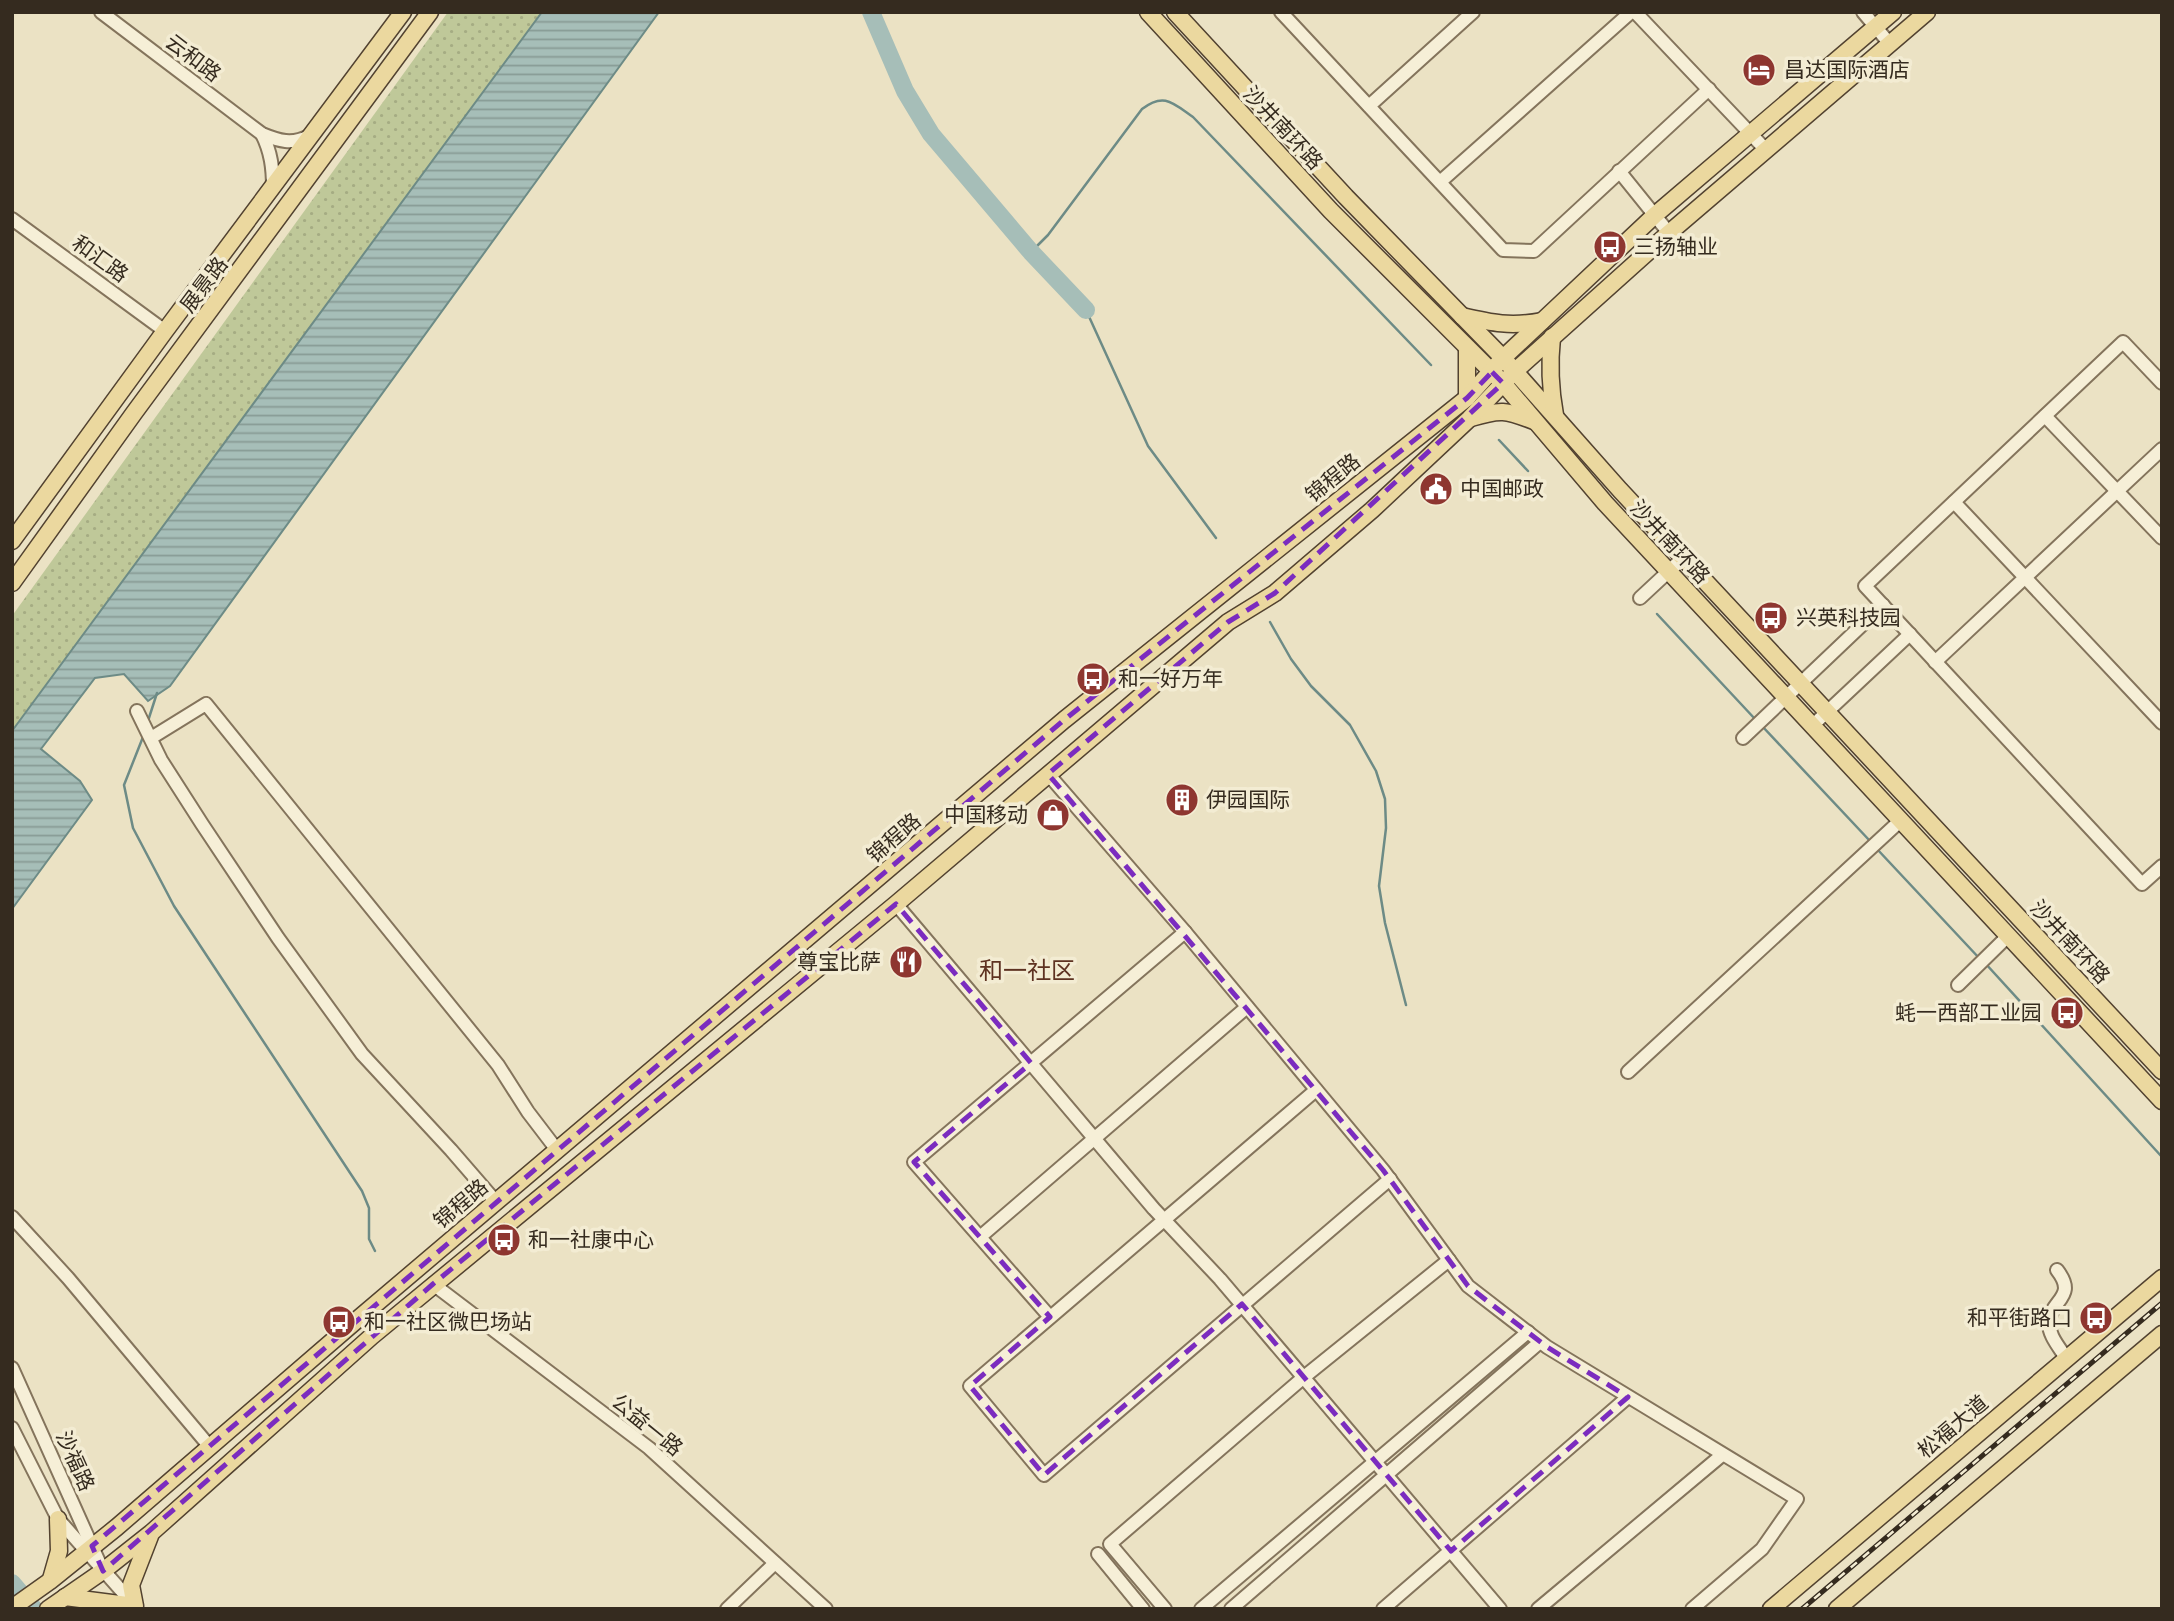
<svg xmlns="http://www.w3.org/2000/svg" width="2174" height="1621" font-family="'Crimson Pro','Noto Sans SC',serif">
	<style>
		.grass { fill: url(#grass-dots) }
		.water { fill: url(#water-rules); stroke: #6d8b86; stroke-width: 2 }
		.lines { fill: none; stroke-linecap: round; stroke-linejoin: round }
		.stream { stroke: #6d8b86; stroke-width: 2.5 }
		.river { stroke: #a6beb8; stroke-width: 18 }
		.minor-casing { stroke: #84745c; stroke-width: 16 }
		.major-casing { stroke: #524230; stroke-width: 19 }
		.minor { stroke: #f6efd7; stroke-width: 12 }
		.major { stroke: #ebd89f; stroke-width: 16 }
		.rail-casing { stroke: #352b1f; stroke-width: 5 }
		.rail { stroke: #f3ecd3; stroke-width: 2.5; stroke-dasharray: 8; stroke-linecap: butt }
		.marked { fill: none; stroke: #7b2cbf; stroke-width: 5; stroke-dasharray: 14 9; stroke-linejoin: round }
		.labels { text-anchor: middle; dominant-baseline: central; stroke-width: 7; stroke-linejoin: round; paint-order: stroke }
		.street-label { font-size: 21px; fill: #352b1f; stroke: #f3ecd3 }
		.poi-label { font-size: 21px; fill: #352b1f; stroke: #f3ecd3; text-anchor: start }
		.quarter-label { font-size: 24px; fill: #5e3221; stroke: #f3ecd3 }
	</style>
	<defs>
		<pattern id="grass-dots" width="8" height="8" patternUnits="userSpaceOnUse" patternTransform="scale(1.75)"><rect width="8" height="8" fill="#bfc899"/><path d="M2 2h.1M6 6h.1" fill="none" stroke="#a5ac83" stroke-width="1.8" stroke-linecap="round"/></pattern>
		<pattern id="water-rules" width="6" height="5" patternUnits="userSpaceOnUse" patternTransform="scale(1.75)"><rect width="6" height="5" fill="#a6beb8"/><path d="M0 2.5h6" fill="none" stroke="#889b95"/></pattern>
	</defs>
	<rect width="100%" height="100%" fill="#ebe2c4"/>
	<polygon class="grass" points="448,12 542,12 12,731 12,616"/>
	<polygon class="water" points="542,12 659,12 170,686 148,701 124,674 95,678 41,749 80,781 92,800 12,909 12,731"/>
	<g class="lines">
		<g class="stream">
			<path d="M1031 252 1048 235 1142 109C1164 92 1173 103 1193 117L1431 365"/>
			<polyline points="1086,310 1148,446 1216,538"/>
			<polyline points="1499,440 1528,471"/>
			<polyline points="1657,614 1755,719"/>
			<polyline points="1270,622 1291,659 1311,686 1350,725 1376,771 1385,799 1386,828 1379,886 1385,923 1406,1005"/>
			<polyline points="147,724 157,693"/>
			<polyline points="1762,726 1870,841"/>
			<polyline points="143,737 124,785 133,828 174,906 362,1191 369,1208 369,1239 375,1251"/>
			<polyline points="1877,849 1980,959"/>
			<polyline points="1985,963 2162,1157"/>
		</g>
		<g class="river">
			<polyline points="871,12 905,91 931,134 1031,252 1086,310"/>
			<polyline points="12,1583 34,1609"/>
		</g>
		<defs>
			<g id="minor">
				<path d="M101 12 262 134C279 141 292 145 309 136"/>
				<polyline points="1281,12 1503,250 1534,251 1709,89"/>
				<polyline points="1635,12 1766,150"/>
				<polyline points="1863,12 1890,44"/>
				<polyline points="1369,106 1473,12"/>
				<path d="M262 134C271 152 273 168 273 188"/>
				<polyline points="1619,171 1669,233"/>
				<polyline points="1440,182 1631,12"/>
				<polyline points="12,219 165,331"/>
				<polyline points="2162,383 2123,342 1865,586 2142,884 2162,866"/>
				<polyline points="2045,416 2162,538"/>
				<polyline points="1954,502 2162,723"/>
				<polyline points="1640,598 1683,558"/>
				<polyline points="1935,662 2162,449"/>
				<polyline points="137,711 161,760 202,824 278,938 362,1054 451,1150 496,1202"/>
				<polyline points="1812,726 1910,634"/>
				<polyline points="151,738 206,704 498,1065 528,1112 557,1150"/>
				<polyline points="1743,738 1883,605"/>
				<polyline points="1048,774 1185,932 1383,1170 1468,1286 1547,1347 1797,1499 1762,1549 1692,1609"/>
				<polyline points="896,904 1154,1209 1220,1279 1500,1609"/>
				<polyline points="1958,985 2008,936"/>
				<polyline points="1628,1072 1900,821"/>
				<polyline points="1316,1090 970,1386 1044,1475 1390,1179"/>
				<polyline points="12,1217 68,1278 210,1447"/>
				<polyline points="980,1237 1247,1007"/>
				<path d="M2057 1270C2078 1297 2051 1299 2049 1322 2048 1335 2060 1348 2066 1358"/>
				<polyline points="433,1284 649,1448 826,1609"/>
				<polyline points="1050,1317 914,1162 1185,932"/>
				<polyline points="12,1368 103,1571"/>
				<polyline points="12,1428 58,1519 135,1606"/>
				<polyline points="1098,1554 1143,1609"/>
				<polyline points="727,1609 775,1563"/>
				<polyline points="1165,1609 1110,1544 1304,1377 1449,1260"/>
				<polyline points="1201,1609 1528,1332"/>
				<polyline points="1231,1609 1540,1342"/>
				<polyline points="1383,1609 1628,1397"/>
				<polyline points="1538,1609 1722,1455"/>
			</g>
			<g id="major">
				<polyline points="1148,12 1331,211 1503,383 1605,503 2162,1101"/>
				<polyline points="1175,12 1346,197 1503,358 1620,490 2162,1071"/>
				<path d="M1462 316C1492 323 1511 327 1542 321"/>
				<path d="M1552 337C1549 365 1550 388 1555 415"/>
				<polyline points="1467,398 1467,348"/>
				<path d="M1471 418C1501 409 1505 410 1534 421"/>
				<polyline points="12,541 165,331 403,12"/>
				<polyline points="12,583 134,413 430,12"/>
				<polyline points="51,1579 59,1551 58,1519"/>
				<polyline points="65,1597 135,1606 131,1585 150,1536"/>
				<polyline points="12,1608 50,1581 117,1527 358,1319 1064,720 1467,398 1503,358 1655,215 1893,12"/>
				<polyline points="48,1609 103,1571 151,1533 372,1336 896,904 1228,622 1275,593 1372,510 1469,419 1514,372 1669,233 1927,12"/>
				<polyline points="1771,1609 2162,1278"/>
				<polyline points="1837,1609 2162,1334"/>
			</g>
		</defs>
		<use href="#minor" class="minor-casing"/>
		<use href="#major" class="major-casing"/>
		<use href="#minor" class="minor"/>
		<use href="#major" class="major"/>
		<defs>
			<polyline id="rail" points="1802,1609 2162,1303"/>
		</defs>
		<use href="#rail" class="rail-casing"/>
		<use href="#rail" class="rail"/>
	</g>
	<path class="marked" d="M1492 372 1503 383 1275 593 1228 622 1048 774 1383 1170 1468 1286 1547 1347 1628 1397 1451 1551 1242 1304 1044 1475 970 1386 1050 1317 914 1162 1031 1063 896 904 433 1284 103 1571 92 1546 1064 720 1467 398Z"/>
	<defs>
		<symbol id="hotel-disc" viewBox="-11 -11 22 22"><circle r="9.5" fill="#8e3630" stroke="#f3ecd3"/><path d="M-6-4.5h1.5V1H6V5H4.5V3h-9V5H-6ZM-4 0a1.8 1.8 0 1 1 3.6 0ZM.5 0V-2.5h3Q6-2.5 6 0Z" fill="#fff"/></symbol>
		<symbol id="bus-disc" viewBox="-11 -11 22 22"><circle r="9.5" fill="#8e3630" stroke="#f3ecd3"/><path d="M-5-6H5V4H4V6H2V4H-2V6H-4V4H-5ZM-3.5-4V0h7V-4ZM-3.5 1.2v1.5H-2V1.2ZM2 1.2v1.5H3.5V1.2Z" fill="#fff"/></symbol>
		<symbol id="civic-disc" viewBox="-11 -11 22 22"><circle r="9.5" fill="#8e3630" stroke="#f3ecd3"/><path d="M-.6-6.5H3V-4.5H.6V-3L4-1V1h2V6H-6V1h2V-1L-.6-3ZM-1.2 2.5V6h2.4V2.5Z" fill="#fff"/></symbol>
		<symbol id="building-disc" viewBox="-11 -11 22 22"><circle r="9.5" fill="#8e3630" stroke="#f3ecd3"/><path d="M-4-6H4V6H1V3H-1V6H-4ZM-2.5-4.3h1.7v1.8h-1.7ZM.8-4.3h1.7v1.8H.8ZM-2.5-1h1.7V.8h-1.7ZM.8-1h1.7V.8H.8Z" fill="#fff"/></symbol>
		<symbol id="shop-disc" viewBox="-11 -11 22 22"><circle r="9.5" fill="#8e3630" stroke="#f3ecd3"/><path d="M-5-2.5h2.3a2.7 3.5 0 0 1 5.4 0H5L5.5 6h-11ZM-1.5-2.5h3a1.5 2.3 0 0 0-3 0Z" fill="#fff"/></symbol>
		<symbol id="restaurant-disc" viewBox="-11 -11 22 22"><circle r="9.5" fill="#8e3630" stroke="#f3ecd3"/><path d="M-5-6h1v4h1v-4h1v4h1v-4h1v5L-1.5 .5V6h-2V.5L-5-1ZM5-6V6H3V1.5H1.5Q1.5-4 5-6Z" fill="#fff"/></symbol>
	</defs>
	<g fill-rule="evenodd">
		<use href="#hotel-disc" x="1740" y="51" width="38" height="38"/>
		<use href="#bus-disc" x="1591" y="228" width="38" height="38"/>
		<use href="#civic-disc" x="1417" y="470" width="38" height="38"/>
		<use href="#bus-disc" x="1752" y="599" width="38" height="38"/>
		<use href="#bus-disc" x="1074" y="660" width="38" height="38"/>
		<use href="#building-disc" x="1163" y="781" width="38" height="38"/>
		<use href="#shop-disc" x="1034" y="796" width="38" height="38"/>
		<use href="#restaurant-disc" x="887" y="943" width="38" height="38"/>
		<use href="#bus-disc" x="2048" y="994" width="38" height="38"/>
		<use href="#bus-disc" x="485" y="1221" width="38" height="38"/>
		<use href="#bus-disc" x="2077" y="1299" width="38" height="38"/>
		<use href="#bus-disc" x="320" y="1303" width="38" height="38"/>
	</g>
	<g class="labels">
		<g class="street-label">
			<text transform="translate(193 58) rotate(37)">云和路</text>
			<text transform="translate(1283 128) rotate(47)">沙井南环路</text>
			<text transform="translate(100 259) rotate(36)">和汇路</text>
			<text transform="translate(204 285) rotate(-53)">展景路</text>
			<text transform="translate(1333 478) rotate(-39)">锦程路</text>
			<text transform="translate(1670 542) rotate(47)">沙井南环路</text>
			<text transform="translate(894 838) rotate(-41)">锦程路</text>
			<text transform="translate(2070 942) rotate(47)">沙井南环路</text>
			<text transform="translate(461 1204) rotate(-40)">锦程路</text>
			<text transform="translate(647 1425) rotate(39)">公益一路</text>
			<text transform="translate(1953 1427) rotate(-40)">松福大道</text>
			<text transform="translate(75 1461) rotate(66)">沙福路</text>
		</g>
		<g class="poi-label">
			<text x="1784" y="70">昌达国际酒店</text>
			<text x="1634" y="247">三扬轴业</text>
			<text x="1460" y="489">中国邮政</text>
			<text x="1796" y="618">兴英科技园</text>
			<text x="1118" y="679">和一好万年</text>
			<text x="1206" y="800">伊园国际</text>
			<text x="1028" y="815" text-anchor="end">中国移动</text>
			<text x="881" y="962" text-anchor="end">尊宝比萨</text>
			<text x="2042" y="1013" text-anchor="end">蚝一西部工业园</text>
			<text x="528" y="1240">和一社康中心</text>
			<text x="2072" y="1318" text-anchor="end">和平街路口</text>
			<text x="364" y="1322">和一社区微巴场站</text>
		</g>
		<g class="quarter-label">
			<text x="1027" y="970">和一社区</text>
		</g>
	</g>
	<rect width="2174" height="1621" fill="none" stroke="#352b1f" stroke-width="28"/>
</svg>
